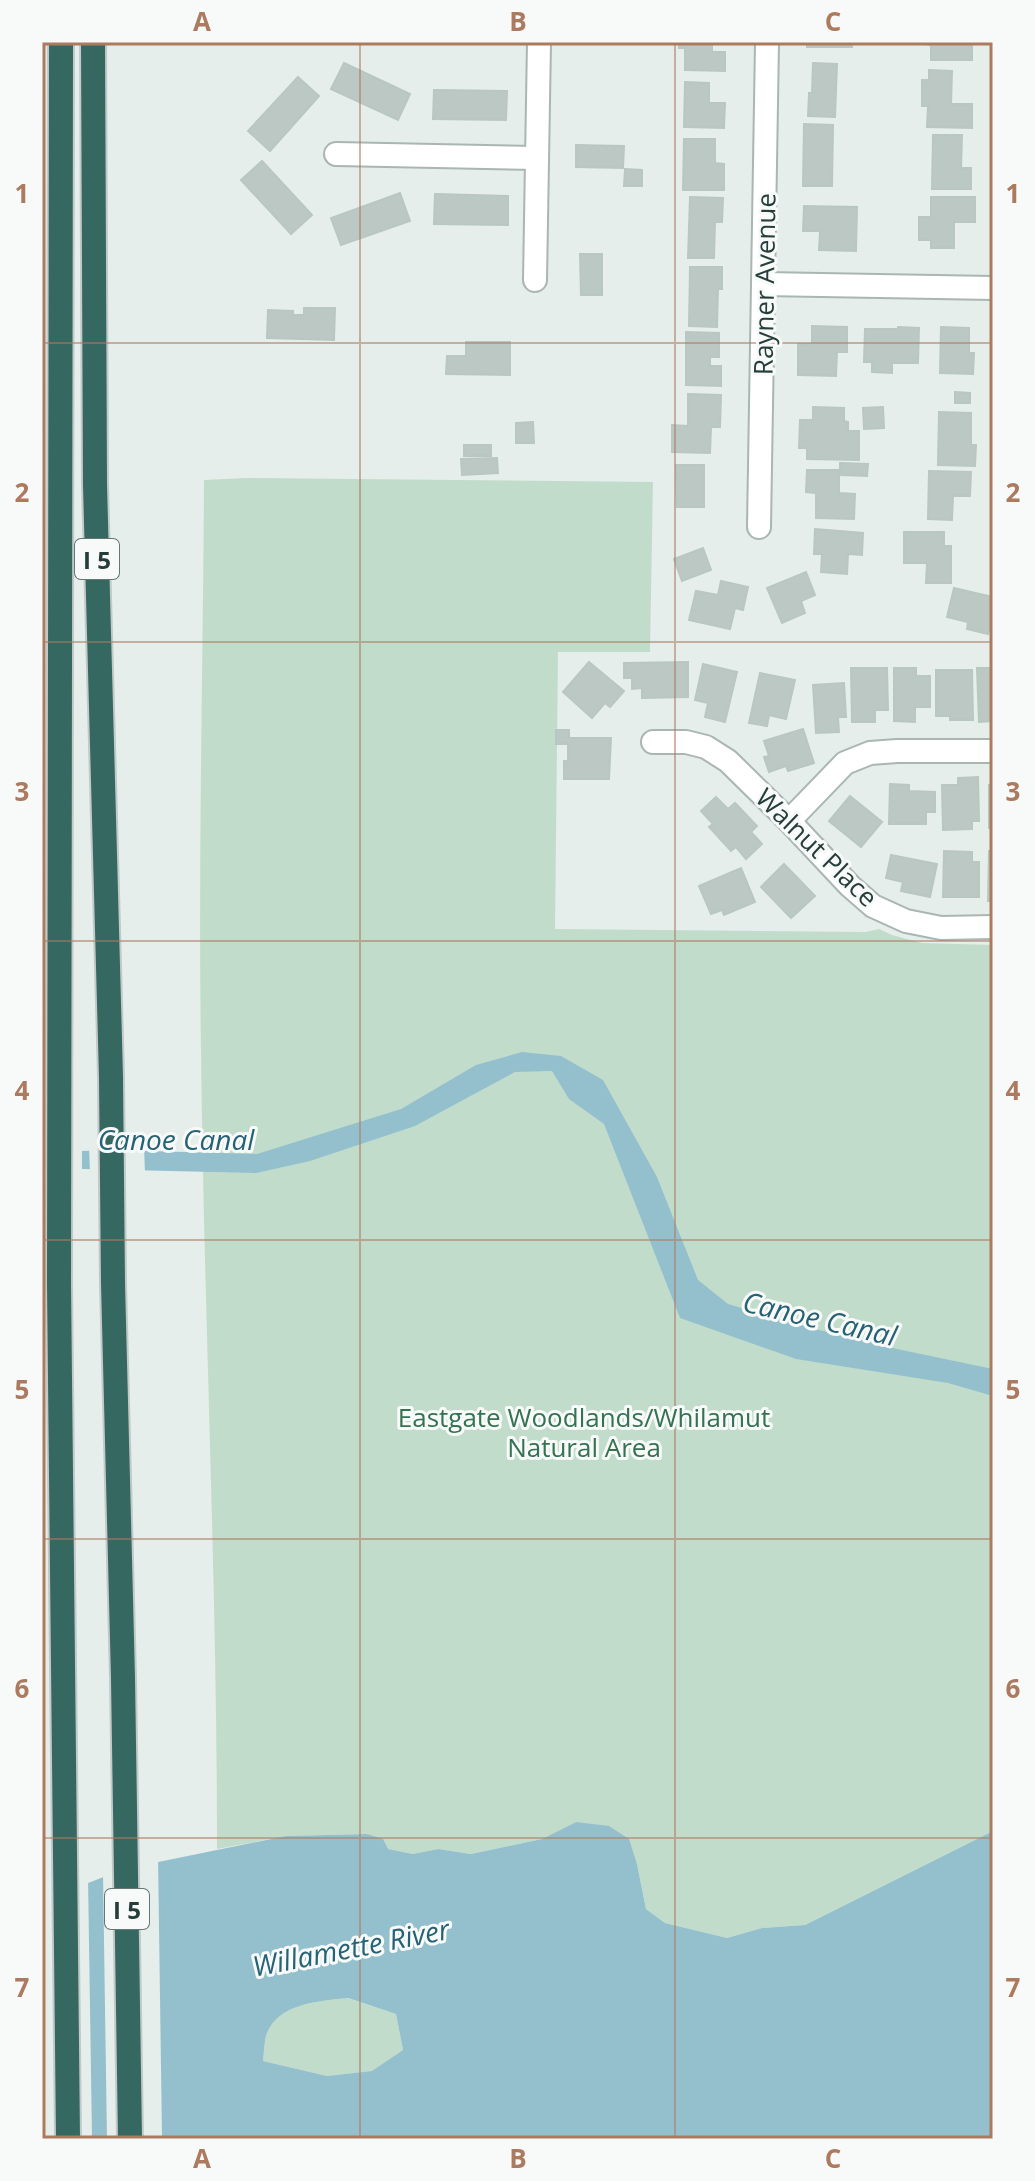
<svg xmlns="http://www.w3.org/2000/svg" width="1035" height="2181" font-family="'Open Sans',sans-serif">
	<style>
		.green { fill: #c2dccb }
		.water { fill: #94c0cd; fill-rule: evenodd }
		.pier { fill: #e6eeeb }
		.building { fill: #bcc8c4; stroke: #b9c7c2; stroke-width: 2 }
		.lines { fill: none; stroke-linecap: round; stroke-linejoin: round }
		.minor-casing { stroke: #a9b6b2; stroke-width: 26 }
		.motorway-casing { stroke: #c2c9c8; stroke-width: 28 }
		.minor { stroke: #fff; stroke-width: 22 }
		.motorway { stroke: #356861; stroke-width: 24 }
		.grid { fill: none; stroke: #ac7a5e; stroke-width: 2; stroke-opacity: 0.55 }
		.labels { text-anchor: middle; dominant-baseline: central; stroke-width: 6; stroke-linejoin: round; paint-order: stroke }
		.shield { fill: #f7faf9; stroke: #657673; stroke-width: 2 }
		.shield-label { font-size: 24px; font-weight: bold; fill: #263e3a }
		.street-label { font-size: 26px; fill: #263e3a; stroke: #f7faf9 }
		.park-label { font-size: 26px; fill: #347251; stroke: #f7faf9 }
		.water-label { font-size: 28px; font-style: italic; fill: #256276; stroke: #f7faf9 }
		.neatline { fill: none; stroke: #ac7a5e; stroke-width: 3 }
		.grid-label { font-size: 26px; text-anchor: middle; font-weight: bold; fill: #ac7a5e }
	</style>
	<rect width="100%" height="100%" fill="#e6eeeb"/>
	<g class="green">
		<path d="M245 478 653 482 650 652H558L555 929 866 932 879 929 892 935 922 943 993 945V1831L805 1925 762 1928 727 1938 665 1923 646 1909 637 1864 576 1822 542 1839 471 1854 438 1849 413 1854 388 1849 367 1834 286 1836 217 1849C217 1583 204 1317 201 1051 198 860 203 670 204 480Z"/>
		<path d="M347 1998 396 2014 403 2050 373 2071 327 2076 263 2061C264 2053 264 2044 266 2036 276 2003 320 2001 347 1998Z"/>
	</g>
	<g class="water">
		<polygon points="522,1052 561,1056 603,1080 657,1177 698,1280 728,1304 811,1328 897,1349 993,1369 993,1396 948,1383 796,1359 680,1318 604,1124 569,1099 552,1071 515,1072 415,1126 310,1161 256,1173 42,1168 42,1152 116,1150 257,1154 401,1109 476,1065"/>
		<path d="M576 1822 609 1826 629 1839 637 1864 646 1909 665 1923 727 1938 762 1928 805 1925 993 1831V2139H42V1901L124 1869 286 1836 367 1834 383 1839 388 1849 413 1854 438 1849 471 1854 542 1839ZM348 1998 396 2014 403 2050 372 2071 327 2076 263 2061C264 2054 264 2044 266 2036 276 2003 320 2001 348 1998Z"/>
	</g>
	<g class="pier">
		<polygon points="82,1146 82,1173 42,1172 42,1148"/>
		<polygon points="89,1146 144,1146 145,1174 90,1173"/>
		<polygon points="158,1857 162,2139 107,2139 103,1873 123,1865"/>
		<polygon points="88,1878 92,2139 42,2139 42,1897"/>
	</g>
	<g class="building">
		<polygon points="679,42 712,42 712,52 725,52 725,71 685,70 685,48 679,48"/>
		<rect x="807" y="42" width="45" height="5"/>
		<polygon points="924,42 972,42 972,60 931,60 931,45 924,44"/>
		<polygon points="344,63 410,94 398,120 331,89"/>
		<polygon points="813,63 837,64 835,117 808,116 809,93 812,93"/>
		<polygon points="929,70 952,71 951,104 972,104 972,128 927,127 928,106 922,106 922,80 929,80"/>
		<polygon points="298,77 319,96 270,151 248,131"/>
		<polygon points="685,82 709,83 709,103 725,103 724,128 684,127"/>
		<polygon points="434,90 507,91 506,120 433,119"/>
		<polygon points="804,124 833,125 832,186 803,186"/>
		<polygon points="933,135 962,135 961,168 971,168 971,189 932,189"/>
		<polygon points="684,139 715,139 715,163 724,164 724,190 683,190"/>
		<polygon points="576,145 624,146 623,168 576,167"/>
		<polygon points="262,161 312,215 291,234 241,180"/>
		<polygon points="625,169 642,170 642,186 624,186"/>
		<polygon points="400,193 410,221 341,245 331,218"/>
		<polygon points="435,194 508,196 508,225 434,224"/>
		<polygon points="690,197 723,198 722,222 715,222 714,258 688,258"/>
		<polygon points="931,197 975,197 975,222 954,222 954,248 931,248 931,240 919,240 919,217 931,217"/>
		<polygon points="804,206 857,207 856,251 819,250 820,231 803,231"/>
		<polygon points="580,254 602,254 602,295 581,295"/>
		<polygon points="690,267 722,267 722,289 718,289 717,327 689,326"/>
		<polygon points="304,308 335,308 334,340 267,338 268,310 293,311 293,315 304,315"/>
		<polygon points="812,326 847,327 847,352 837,352 836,376 798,375 798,344 812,344"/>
		<polygon points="898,327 919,328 918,363 892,363 892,373 872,372 872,362 864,362 865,329 898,329"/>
		<polygon points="941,327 969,328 969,353 974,353 973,374 940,373"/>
		<polygon points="686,332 719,333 719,357 710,357 710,366 721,366 721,386 686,385"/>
		<polygon points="466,342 510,342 510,375 446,374 447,356 466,356"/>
		<polygon points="955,392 970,393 970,403 955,403"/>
		<polygon points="688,394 721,395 720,427 711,427 710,453 672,452 672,425 688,426"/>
		<polygon points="813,407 844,408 844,421 848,422 848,431 859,431 859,460 807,459 807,448 799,448 800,420 813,420"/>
		<polygon points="883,407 884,428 864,429 863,408"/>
		<polygon points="939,412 971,413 971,445 976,445 975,466 938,465"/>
		<polygon points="533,422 534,443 516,443 516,423"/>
		<rect x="464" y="445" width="27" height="11"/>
		<polygon points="497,458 498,473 462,475 461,459"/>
		<polygon points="840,463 868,464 867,476 840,475"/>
		<polygon points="676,465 704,465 704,507 677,507"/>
		<polygon points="807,470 839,470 839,493 855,494 854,519 816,518 816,493 806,492"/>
		<polygon points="929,471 971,472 970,496 953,496 952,520 928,519"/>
		<polygon points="815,529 863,533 862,555 848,554 847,574 821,572 822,554 814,554"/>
		<polygon points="904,532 944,532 944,546 951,546 951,583 926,583 927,563 904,563"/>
		<polygon points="703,548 711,570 682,581 674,559"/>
		<polygon points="806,572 815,595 801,601 805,613 782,623 767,588"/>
		<polygon points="721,581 748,587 743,610 735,608 730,629 689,620 696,591 718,595"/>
		<polygon points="954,588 993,597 993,612 988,634 967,629 968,622 947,617"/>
		<polygon points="589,662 624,691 610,707 605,703 592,718 563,692"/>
		<polygon points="688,662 688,697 642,698 642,688 632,689 632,678 624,678 624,663"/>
		<polygon points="703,664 737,672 725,722 705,717 708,703 695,700"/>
		<polygon points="851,668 887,668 888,710 875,710 875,722 852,722"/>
		<polygon points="894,668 916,668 916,676 930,676 930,707 915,707 915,722 894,721"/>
		<polygon points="977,668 993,668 993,721 979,722"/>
		<polygon points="936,670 972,670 973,720 950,720 950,716 936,716"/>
		<polygon points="760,673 795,680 786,719 769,715 767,726 749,723"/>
		<polygon points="844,683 846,717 838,717 839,732 816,733 813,685"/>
		<polygon points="803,729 814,763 788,771 786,766 769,772 764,757 769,756 764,741"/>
		<polygon points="556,730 569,730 569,738 611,738 609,779 564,779 564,761 568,761 568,744 556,744"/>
		<polygon points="978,777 979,821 972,821 972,829 943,830 942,785 958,785 958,778"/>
		<polygon points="890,784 909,785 909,791 935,792 935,812 926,812 926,824 889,824"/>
		<rect x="989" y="785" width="4" height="43"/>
		<polygon points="850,796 882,822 861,847 829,821"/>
		<polygon points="716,797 728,809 735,803 757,826 751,832 762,844 746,859 736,847 731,851 709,827 713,824 701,811"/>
		<polygon points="944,851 972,852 972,862 979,862 979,897 943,897"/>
		<polygon points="989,851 993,851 993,901 988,901"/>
		<polygon points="891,855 937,864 930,897 901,891 903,882 886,878"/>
		<polygon points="784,864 815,896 791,918 761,887"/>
		<polygon points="741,868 755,902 724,915 722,910 711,914 699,886"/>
	</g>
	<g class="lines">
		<defs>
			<g id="minor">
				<polyline points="336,154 537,158"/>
				<polyline points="535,280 539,42"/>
				<polyline points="764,284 993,288"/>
				<polyline points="759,527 767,42"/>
				<polyline points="653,742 686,742 706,747 728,761 789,821 850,886 873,906 906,921 941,928 993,927"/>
				<polyline points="789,821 845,763 870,753 897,751 993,751"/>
			</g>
			<g id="motorway">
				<polyline points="61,42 59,1284 68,2139"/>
				<polyline points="93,42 95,485 111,1077 113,1283 123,1678 130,2139"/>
			</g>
		</defs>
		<use href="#minor" class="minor-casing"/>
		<use href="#motorway" class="motorway-casing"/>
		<use href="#minor" class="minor"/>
		<use href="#motorway" class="motorway"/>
	</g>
	<path class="grid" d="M360 42V2139M675 42V2139M42 343H993M42 642H993M42 941H993M42 1240H993M42 1539H993M42 1838H993"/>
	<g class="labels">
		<g class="shield">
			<rect x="75" y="539" width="44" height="40" rx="6"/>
			<rect x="105" y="1889" width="44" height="40" rx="6"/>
		</g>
		<g class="shield-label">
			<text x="97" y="559">I 5</text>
			<text x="127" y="1909">I 5</text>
		</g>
		<g class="street-label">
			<text transform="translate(764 284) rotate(-89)">Rayner Avenue</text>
			<text transform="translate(817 847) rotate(44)">Walnut Place</text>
		</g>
		<g class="park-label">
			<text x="584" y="1417">Eastgate Woodlands/Whilamut<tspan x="584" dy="30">Natural Area</tspan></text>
		</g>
		<g class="water-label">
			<text x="176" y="1139">Canoe Canal</text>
			<text transform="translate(820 1318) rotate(13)">Canoe Canal</text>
			<text transform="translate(351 1947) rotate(-11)">Willamette River</text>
		</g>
	</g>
	<rect width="1035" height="2181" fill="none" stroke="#f7faf9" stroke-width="88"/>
	<rect x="44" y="44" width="947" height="2093" class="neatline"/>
	<g class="grid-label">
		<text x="202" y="31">A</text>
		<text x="518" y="31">B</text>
		<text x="833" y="31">C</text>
		<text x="22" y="203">1</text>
		<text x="1013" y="203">1</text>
		<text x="22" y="502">2</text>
		<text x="1013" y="502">2</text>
		<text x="22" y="801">3</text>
		<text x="1013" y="801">3</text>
		<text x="22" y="1100">4</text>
		<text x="1013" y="1100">4</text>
		<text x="22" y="1399">5</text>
		<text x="1013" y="1399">5</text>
		<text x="22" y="1698">6</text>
		<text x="1013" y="1698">6</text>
		<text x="22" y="1997">7</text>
		<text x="1013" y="1997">7</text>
		<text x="202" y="2168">A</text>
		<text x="518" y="2168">B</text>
		<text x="833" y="2168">C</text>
	</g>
</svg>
